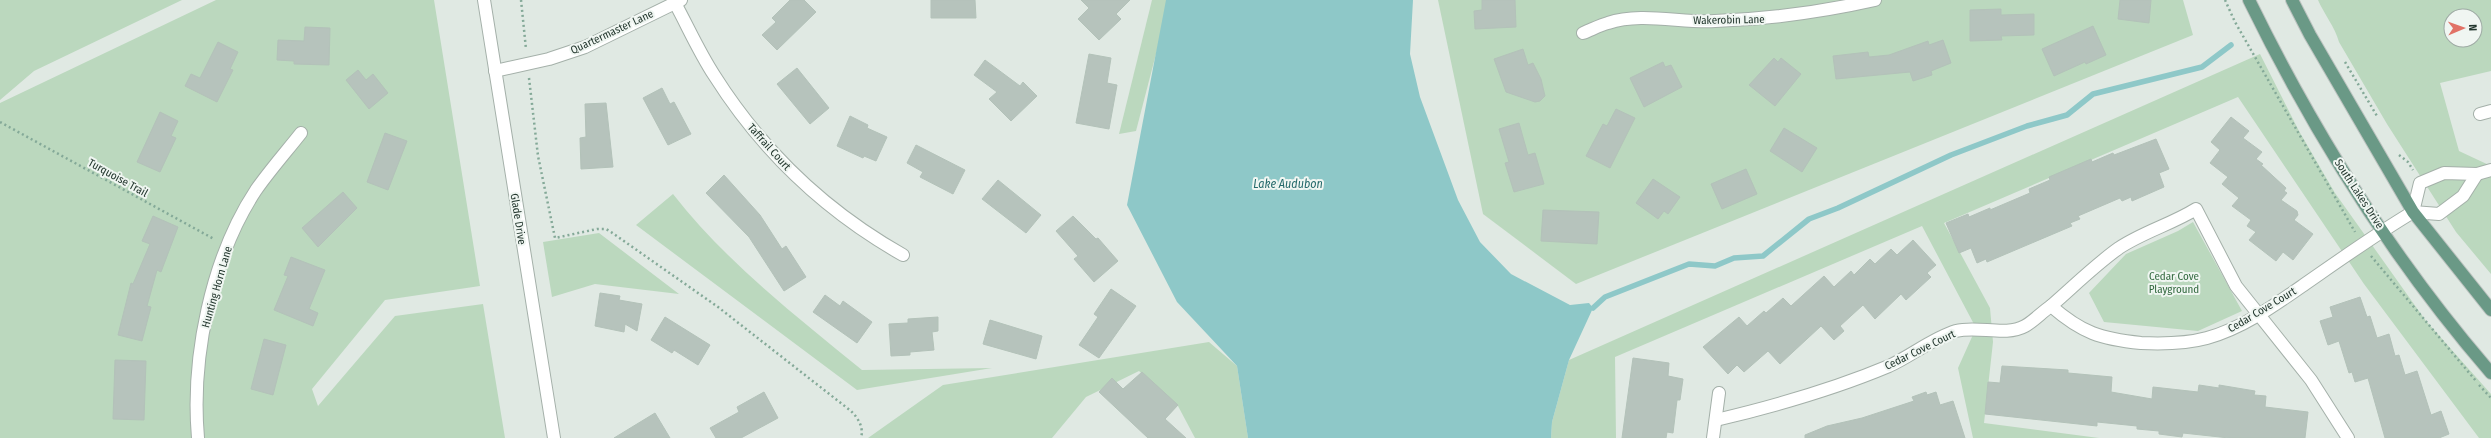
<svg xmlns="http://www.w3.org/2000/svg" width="2491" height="438" font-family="'Fira Sans Condensed',sans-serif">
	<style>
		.green { fill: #bbd8be; fill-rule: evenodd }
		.water { fill: #8ec8c8 }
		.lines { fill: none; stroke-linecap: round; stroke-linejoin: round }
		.stream { stroke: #8ec8c8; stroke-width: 5.5 }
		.building { fill: #b6c3bc; stroke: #b3c2b9 }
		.minor-casing { stroke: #a4b0a9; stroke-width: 14 }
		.major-casing { stroke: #bdc3c0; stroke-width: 14 }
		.path { stroke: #84a998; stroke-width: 2.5; stroke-dasharray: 2 3; stroke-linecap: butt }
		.minor { stroke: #fff; stroke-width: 12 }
		.major { stroke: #6a9986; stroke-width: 12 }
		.labels { text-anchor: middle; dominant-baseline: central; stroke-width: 4; stroke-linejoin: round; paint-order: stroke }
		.street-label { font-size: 11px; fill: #23372e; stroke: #f0f6f2 }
		.park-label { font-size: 11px; fill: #32693f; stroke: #f0f6f2 }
		.water-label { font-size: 12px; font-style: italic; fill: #256a6b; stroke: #f0f6f2 }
	</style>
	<rect width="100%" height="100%" fill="#e0e9e3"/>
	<g class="green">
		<polygon points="0,0 182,0 34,71 0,100"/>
		<polygon points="216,0 434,0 480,286 385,300 312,389 318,406 395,316 483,304 505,438 0,438 0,103"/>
		<polygon points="1152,0 1170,0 1136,131 1119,134"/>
		<polygon points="1438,0 2183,0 2193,35 1576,284 1483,214"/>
		<path d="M2318 0H2491V71L2440 83 2459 151 2491 166V274L2456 232 2387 124 2339 42C2335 27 2324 14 2318 0ZM2451 16H2475V40H2451Z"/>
		<polygon points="2260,54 2299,131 2335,193 2426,321 2491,394 2491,438 2479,438 2364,284 2238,97 1944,223 1990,308 1993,342 1984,423 2099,438 1973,438 1958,368 1976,328 1922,226 1615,357 1616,438 1551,438 1552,422 1569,360"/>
		<path d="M673 194C726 262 796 316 862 370L992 368 857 390 636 225Z"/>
		<polygon points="2193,222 2242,311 2198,331 2104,322 2089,293 2126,254 2178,231"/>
		<polygon points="599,233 679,294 595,284 552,297 543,242"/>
		<polygon points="1209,342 1237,366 1248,438 1195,438 1178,406 1139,371 1086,397 1052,438 868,438 943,385"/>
	</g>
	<polygon class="water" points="1166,0 1413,0 1410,54 1420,97 1458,200 1480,242 1511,274 1570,305 1589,303 1593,308 1569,360 1552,422 1551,438 1248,438 1237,366 1177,302 1127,205"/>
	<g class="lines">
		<polyline class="stream" points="1593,308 1605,297 1689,264 1715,266 1734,258 1763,256 1809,219 1838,208 1951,155 2027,126 2067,115 2093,94 2202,67 2231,45"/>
	</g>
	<g class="building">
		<polygon points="790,0 804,0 816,12 777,50 762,35 776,22 772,18"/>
		<polygon points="931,0 975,0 976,18 931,18"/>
		<polygon points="1081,0 1130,0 1116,14 1121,19 1099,40 1078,19 1089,8"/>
		<polygon points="1482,0 1515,0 1516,27 1475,29 1474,11 1482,10"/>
		<polygon points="2120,0 2151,0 2149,23 2118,19"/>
		<polygon points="2001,9 2001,15 2034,14 2034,35 2001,36 2002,40 1970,41 1970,10"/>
		<polygon points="2093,26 2106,55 2086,64 2085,62 2054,76 2042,49"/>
		<polygon points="305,27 330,28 329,65 294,64 294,61 277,60 278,40 304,41"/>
		<polygon points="1943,40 1951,63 1931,71 1932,75 1913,81 1910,72 1836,79 1833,56 1868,52 1869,57 1889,55 1928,41 1929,45"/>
		<polygon points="218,42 238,52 230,69 233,70 217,102 185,86 191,74 200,78"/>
		<polygon points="1523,49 1528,65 1533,63 1541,79 1545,96 1540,101 1535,102 1506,92 1494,59"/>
		<polygon points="1089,54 1111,58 1107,83 1117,85 1109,129 1076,123"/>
		<polygon points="1774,58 1778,62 1781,58 1801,74 1775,106 1749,85"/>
		<polygon points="985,60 1020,86 1023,82 1037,96 1011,121 989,99 997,92 974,75"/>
		<polygon points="1663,62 1665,67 1671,65 1682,87 1644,107 1630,78"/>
		<polygon points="797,68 829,108 810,124 777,84"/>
		<polygon points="358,70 366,80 373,74 388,93 369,109 346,80"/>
		<polygon points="662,88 670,104 674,102 691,134 668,145 643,98"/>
		<polygon points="606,103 613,167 581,169 580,138 586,137 585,104"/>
		<polygon points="1616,109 1635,118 1610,168 1586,156 1603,124 1607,126"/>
		<polygon points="160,112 178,121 171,136 176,138 160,172 137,162"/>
		<polygon points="850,116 868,125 867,128 887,137 876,161 864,156 863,158 837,146"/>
		<polygon points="2231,117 2249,131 2243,138 2262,152 2256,159 2263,164 2261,165 2286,188 2284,191 2287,193 2281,200 2297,211 2298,215 2294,220 2313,234 2293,260 2283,252 2276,261 2249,240 2256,232 2247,226 2251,220 2232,206 2239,198 2222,184 2228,177 2210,163 2220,150 2211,142"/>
		<polygon points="1519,123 1528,155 1535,153 1544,184 1514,192 1505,163 1509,162 1499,129"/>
		<polygon points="1784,128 1817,148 1802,172 1770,151"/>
		<polygon points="385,133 407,141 388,190 367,182"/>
		<polygon points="2156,139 2169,169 2159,173 2164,187 2132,201 2131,197 2122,201 2120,198 2078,216 2080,219 2070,223 2072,226 1987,262 1986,259 1977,263 1971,248 1959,253 1946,223 1968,214 1969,217 1990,208 1990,210 2030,193 2029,189 2050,180 2049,177 2091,159 2092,162 2113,153 2114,155"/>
		<polygon points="916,145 965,170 953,194 920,177 923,172 907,163"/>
		<polygon points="1746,169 1757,194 1722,209 1711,184"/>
		<polygon points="724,175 760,215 782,249 786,246 806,277 784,291 749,237 706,193"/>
		<polygon points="1653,179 1680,197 1668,214 1664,211 1658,219 1636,203"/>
		<polygon points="998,180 1041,215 1026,233 982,199"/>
		<polygon points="343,192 357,208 318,247 302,228"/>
		<polygon points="1543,210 1599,212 1597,244 1541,241"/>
		<polygon points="153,216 178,227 161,272 157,270 147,306 151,307 142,341 118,335 131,283 133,284 150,244 142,241"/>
		<polygon points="1073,216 1096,239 1098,238 1118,261 1094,282 1074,259 1078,256 1056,231"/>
		<polygon points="1913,240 1936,265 1927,273 1931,277 1906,300 1901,294 1875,319 1863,305 1840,326 1844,331 1834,340 1821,326 1780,364 1768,351 1744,372 1737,365 1728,374 1703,347 1739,317 1747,326 1764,311 1766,313 1783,298 1791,306 1824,276 1834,287 1851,271 1854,275 1870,259 1875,264 1891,249 1897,255"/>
		<polygon points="291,257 325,270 309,309 318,313 313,326 274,310 288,276 284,275"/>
		<polygon points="1111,289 1136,306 1099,358 1079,345 1098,317 1094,314"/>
		<polygon points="600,293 620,296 619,300 642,304 637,331 625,324 624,332 595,326"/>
		<polygon points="825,295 840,306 843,301 872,322 857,343 813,312"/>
		<polygon points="2360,297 2367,317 2370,316 2377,338 2389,334 2395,356 2399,355 2405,375 2417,371 2431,415 2441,411 2449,434 2439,438 2385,438 2368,378 2355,382 2352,372 2349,373 2339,341 2328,345 2320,321 2333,317 2330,307"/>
		<polygon points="665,317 710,345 698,365 674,350 672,353 651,340"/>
		<polygon points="938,317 938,331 932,332 934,350 910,352 910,355 891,356 889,324 908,323 908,319"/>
		<polygon points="990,320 1042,336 1036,359 983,344"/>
		<polygon points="264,339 286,345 273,395 251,389"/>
		<polygon points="1633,358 1669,363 1668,376 1683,379 1680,400 1677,400 1673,433 1667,432 1666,438 1622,438"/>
		<polygon points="115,360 146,361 144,420 113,419"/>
		<polygon points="2002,366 2068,370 2068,373 2112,377 2111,392 2152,399 2153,387 2198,392 2199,385 2219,388 2219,385 2255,391 2254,395 2266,396 2265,407 2308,412 2305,438 2229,438 2183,433 2182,437 2159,434 2159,431 2137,429 2137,426 2097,422 2097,426 1985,414 1988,382 2000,383"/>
		<polygon points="1142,372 1178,405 1165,419 1186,438 1148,438 1099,392 1112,378 1123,389"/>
		<polygon points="764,392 778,418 741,438 716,438 710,428 739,412 737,407"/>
		<polygon points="1926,392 1927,395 1936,392 1940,405 1953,401 1965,438 1805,438 1805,435 1827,426 1862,418 1914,401 1912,397"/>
		<polygon points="655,413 670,438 614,438"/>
	</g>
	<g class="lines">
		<defs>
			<g id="minor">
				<polyline points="484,0 554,438"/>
				<path d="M675 3C688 27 699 52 714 75 762 151 825 211 903 255"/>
				<path d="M1583 33C1591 30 1600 25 1608 23 1641 12 1681 23 1715 21 1770 19 1822 12 1875 0"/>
				<polyline points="495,71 549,59 585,47 681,0"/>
				<polyline points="2480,114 2491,111"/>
				<polyline points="2413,212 2420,183 2444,173 2477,174 2491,170"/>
				<polyline points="2413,212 2439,214 2463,196 2477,174"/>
				<path d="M2051 306C2073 287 2095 265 2119 248 2143 232 2172 224 2196 209L2236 286 2311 380 2348 438"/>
				<path d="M1716 420C1775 406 1832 390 1889 366 1911 356 1933 338 1956 331 1978 325 2005 337 2025 326 2034 321 2042 312 2051 306 2082 333 2101 339 2141 343 2163 344 2185 344 2207 338 2243 328 2275 305 2305 284 2341 259 2376 234 2413 212"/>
				<path d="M198 438C191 358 211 258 256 190 270 170 286 152 301 133"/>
				<polyline points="1713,438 1719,393"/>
			</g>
			<g id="major">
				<path d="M2249 0C2314 133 2394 261 2491 373"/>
				<polyline points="2292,0 2310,35 2413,212 2491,310"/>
			</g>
		</defs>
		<use href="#minor" class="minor-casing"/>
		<use href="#major" class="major-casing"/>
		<g class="path">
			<polyline points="521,0 526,49"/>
			<polyline points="2225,0 2235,22 2355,232"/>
			<polyline points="2345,62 2377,116"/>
			<path d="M529 78 538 156 555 238 597 229H606L611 232 718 307 851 411C858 418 864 427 861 438"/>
			<polyline points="0,122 214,239"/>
			<polyline points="2399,155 2408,162 2413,170"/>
			<polyline points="2371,256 2476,381"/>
			<polyline points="2479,385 2491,398"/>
		</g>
		<use href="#minor" class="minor"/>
		<use href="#major" class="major"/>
	</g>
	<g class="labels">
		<g class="street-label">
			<text transform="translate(1729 20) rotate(-1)">Wakerobin Lane</text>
			<text transform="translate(612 32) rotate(-25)">Quartermaster Lane</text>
			<text transform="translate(769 147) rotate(48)">Taffrail Court</text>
			<text transform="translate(118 178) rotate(29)">Turquoise Trail</text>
			<text transform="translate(2359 194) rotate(57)">South Lakes Drive</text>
			<text transform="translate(518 219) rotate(81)">Glade Drive</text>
			<text transform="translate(217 287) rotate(-74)">Hunting Horn Lane</text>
			<text transform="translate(2262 310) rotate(-31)">Cedar Cove Court</text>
			<text transform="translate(1920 350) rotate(-26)">Cedar Cove Court</text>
		</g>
		<g class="park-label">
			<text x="2174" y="276">Cedar Cove<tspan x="2174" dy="13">Playground</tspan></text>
		</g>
		<g class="water-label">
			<text x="1288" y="184">Lake Audubon</text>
		</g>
	</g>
	<g transform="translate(2463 28) rotate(88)"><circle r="19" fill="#f0f6f2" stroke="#9eaaa4"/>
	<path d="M0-3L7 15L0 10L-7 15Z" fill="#e17266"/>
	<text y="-6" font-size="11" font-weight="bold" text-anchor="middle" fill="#23372e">N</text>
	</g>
</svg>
